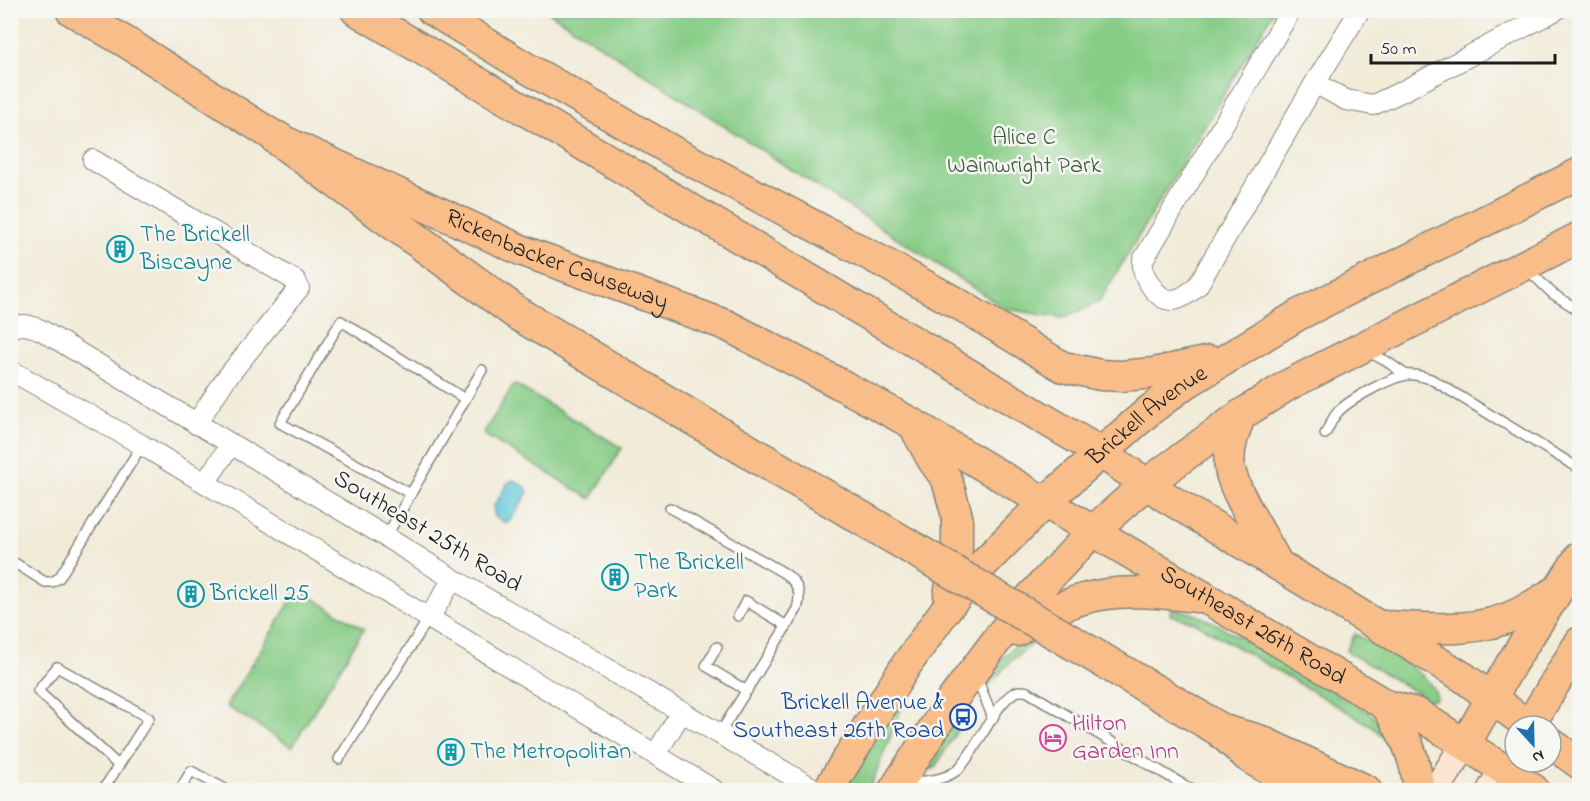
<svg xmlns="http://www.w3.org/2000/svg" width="1590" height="801" font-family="'Indie Flower',sans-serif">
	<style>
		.green { fill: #88cd87; stroke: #527452; stroke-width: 1.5 }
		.water { fill: #5fc7db; stroke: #3e727c; stroke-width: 1.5 }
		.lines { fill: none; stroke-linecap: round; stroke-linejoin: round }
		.service-casing { stroke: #86847a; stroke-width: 12 }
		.minor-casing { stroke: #86847a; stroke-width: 22 }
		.secondary-casing { stroke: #86847a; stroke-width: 30 }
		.primary-casing { stroke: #86847a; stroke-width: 33 }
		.motorway-casing { stroke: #86847a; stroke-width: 36 }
		.service { stroke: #fff; stroke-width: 9 }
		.minor { stroke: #fff; stroke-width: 20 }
		.secondary { stroke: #fce5d0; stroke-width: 27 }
		.primary { stroke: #f8bd89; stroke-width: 30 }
		.motorway { stroke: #f8bd89; stroke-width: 33 }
		.motorway-bridge-casing { stroke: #86847a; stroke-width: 36; stroke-linecap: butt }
		.motorway-bridge { stroke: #f8bd89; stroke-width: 33 }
		.labels { text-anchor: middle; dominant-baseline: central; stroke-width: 5; stroke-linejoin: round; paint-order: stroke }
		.park-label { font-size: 24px; fill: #425a41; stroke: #f6f6f2 }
		.culture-label { font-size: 24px; fill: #0d838f; stroke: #f6f6f2; text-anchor: start }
		.street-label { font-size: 24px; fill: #1c1c1c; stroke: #f6f6f2 }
		.transit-label { font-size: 24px; fill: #164399; stroke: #f6f6f2; text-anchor: end }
		.hotel-label { font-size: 24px; fill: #b23c85; stroke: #f6f6f2; text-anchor: start }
	</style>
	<rect width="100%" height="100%" fill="#f6f6f2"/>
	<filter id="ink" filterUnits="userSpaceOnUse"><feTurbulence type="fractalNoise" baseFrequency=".0167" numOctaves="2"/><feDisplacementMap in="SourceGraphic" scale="12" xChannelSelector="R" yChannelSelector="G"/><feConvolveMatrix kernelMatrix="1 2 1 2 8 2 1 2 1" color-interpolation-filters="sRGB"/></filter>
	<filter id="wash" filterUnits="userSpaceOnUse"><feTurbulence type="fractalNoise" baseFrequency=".008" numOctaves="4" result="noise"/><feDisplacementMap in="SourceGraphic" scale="24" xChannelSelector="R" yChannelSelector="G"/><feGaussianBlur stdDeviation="1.35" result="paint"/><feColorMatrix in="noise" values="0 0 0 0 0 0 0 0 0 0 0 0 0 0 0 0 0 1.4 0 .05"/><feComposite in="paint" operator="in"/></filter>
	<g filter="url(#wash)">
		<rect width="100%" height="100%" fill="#f1ebd8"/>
		<g class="green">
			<polygon points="547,11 1274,11 1099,302 1063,318 1006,309"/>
			<polygon points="514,384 622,448 591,499 483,434"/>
			<polygon points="298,589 364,629 292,747 226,706"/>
			<polygon points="1171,608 1192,613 1215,623 1371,714 1381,722 1403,754 1395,757 1382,736 1370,725 1194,622 1170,615"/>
			<path d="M1355 634C1376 647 1433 672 1437 698L1435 700H1429L1346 651Z"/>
			<polygon points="1027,636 1033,643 1010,662 988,687 990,670 1013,648"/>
			<polygon points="899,702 903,705 869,790 844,790"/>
			<polygon points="954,722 960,726 934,769 927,769 926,765"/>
		</g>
		<polygon class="water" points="513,480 526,487 528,492 511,520 507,523 495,517 493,508 508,483"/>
	</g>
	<g filter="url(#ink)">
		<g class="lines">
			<defs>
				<g id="service">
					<polyline points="1527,269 1553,294 1580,311"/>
					<polyline points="1368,352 1386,361 1406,375"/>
					<path d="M1325 434C1329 427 1332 419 1337 413 1347 401 1392 376 1408 375 1416 374 1423 377 1431 379L1580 469"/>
					<polyline points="411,494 280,423 341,321 465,399"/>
					<path d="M670 508 784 573C798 583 802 593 797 609L720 733"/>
					<polyline points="386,537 482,370"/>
					<polyline points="10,560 45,582 52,582 59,578 142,445"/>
					<polyline points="738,616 746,601 787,626"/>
					<polyline points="717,647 706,666 747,691"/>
					<polyline points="976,676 993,718"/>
					<polyline points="339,759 429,618"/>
					<path d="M906 783C922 781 943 781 956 771 976 755 997 695 1019 691 1020 691 1027 691 1028 692L1192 790"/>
					<polyline points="103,790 149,718 57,667 38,691 118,765"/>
					<polyline points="180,790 191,771 227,790"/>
				</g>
				<g id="minor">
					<path d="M1291 10 1143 260C1142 271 1145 277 1151 286 1166 308 1182 301 1198 285L1315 83 1360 10"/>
					<polyline points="1315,83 1346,100 1373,105 1403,91 1556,10"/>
					<polyline points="93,160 296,281 299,288 225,380 196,424"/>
					<path d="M10 328C23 323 29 325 41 330L386 537 453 579 816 790"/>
					<polyline points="10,370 142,445 714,790"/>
					<polyline points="205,483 231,444"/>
					<polyline points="429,618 453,579"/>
					<polyline points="656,754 682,711"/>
				</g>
				<g id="secondary">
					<polyline points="1436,790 1465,744"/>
					<polyline points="1491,790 1503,769"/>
				</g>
				<g id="primary">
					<path id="s1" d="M71 10 129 44 277 138 523 251 726 325 838 383 913 424 1386 705 1418 714 1503 769 1534 790"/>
					<polyline points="356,10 1056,426 1100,452 1169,499 1463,677 1529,726 1580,642"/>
					<polyline points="432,10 525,67 676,153 875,258 962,306 1063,367 1101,375 1121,376 1154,373 1210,361"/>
					<path d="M1241 415C1234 431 1227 451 1230 469 1234 493 1266 541 1278 565"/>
					<polyline points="913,424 932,459 947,480 957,516 957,549 949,595"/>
					<path d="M1384 626C1428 628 1476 634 1517 614 1529 608 1541 600 1553 593"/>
					<path d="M1017 631C1082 588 1122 588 1197 597"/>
					<path d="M1386 705C1405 735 1415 755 1419 790"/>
					<polyline points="1219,729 1259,740 1366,790"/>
					<polyline points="1551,743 1580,764"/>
					<polyline points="1465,744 1511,664 1580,556"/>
					<path id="s2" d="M828 790 907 664 946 609 985 562 1045 502 1150 410 1182 386 1298 315 1580 173"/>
					<polyline points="894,790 952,700 1024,604 1094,530 1146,484 1241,415 1288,385 1580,237"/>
				</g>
				<g id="motorway">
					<polyline points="277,138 517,313 780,470"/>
					<polyline points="1219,729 1248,755 1306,790"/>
				</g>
			</defs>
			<use href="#service" class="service-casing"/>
			<use href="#minor" class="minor-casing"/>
			<use href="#secondary" class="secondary-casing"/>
			<use href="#primary" class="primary-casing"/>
			<use href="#motorway" class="motorway-casing"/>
			<use href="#service" class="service"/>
			<use href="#minor" class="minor"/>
			<use href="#secondary" class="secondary"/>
			<use href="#primary" class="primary"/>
			<use href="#motorway" class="motorway"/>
			<defs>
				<polyline id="motorway-bridge" points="780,470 1219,729"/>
			</defs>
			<use href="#motorway-bridge" class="motorway-bridge-casing"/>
			<use href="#motorway-bridge" class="motorway-bridge"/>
		</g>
	</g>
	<defs>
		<symbol id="building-ring" viewBox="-11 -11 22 22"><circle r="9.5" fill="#f6f6f2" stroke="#0f9aa8" stroke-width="1.5"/><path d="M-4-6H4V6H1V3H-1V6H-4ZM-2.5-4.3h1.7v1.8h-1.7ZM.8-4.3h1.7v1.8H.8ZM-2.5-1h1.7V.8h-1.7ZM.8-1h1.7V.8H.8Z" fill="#0f9aa8"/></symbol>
		<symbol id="bus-ring" viewBox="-11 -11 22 22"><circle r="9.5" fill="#f6f6f2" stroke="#1a4fb4" stroke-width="1.5"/><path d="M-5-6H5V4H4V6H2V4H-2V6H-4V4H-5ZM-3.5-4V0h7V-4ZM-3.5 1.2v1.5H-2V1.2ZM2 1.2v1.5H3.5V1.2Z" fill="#1a4fb4"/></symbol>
		<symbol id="hotel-ring" viewBox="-11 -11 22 22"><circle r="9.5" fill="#f6f6f2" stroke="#d1479c" stroke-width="1.5"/><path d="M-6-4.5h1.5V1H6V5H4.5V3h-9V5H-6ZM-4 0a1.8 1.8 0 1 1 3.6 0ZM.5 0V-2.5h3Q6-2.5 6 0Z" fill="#d1479c"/></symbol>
	</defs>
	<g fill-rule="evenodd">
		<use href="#building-ring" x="105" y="234" width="30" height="30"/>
		<use href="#building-ring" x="600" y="562" width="30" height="30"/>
		<use href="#building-ring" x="176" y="579" width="30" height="30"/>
		<use href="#bus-ring" x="948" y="702" width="30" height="30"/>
		<use href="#hotel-ring" x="1038" y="723" width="30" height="30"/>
		<use href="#building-ring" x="436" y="737" width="30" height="30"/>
	</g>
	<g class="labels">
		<g class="park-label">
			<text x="1024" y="138">Alice C<tspan x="1024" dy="28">Wainwright Park</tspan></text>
		</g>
		<g class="culture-label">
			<text x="140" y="235">The Brickell<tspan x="140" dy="28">Biscayne</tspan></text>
			<text x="634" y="563">The Brickell<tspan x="634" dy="28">Park</tspan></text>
			<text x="210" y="594">Brickell 25</text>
			<text x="470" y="752">The Metropolitan</text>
		</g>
		<g class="street-label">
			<text stroke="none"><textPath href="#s1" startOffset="548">Rickenbacker Causeway</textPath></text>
			<text stroke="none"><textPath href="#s2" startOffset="496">Brickell Avenue</textPath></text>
			<text transform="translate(427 532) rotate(31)">Southeast 25th Road</text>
			<text stroke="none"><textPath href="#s1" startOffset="1336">Southeast 26th Road</textPath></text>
		</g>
		<g class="transit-label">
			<text x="944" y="703">Brickell Avenue &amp;<tspan x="944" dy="28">Southeast 26th Road</tspan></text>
		</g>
		<g class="hotel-label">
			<text x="1072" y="724">Hilton<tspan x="1072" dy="28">Garden Inn</tspan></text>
		</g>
	</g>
	<rect width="1590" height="801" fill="none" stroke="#f6f6f2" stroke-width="36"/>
	<g transform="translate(1533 744) rotate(158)"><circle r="28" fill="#f6f6f2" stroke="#9f9f9c" stroke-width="1.5"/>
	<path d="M0-4.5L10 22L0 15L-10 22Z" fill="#1f6fb2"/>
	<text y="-9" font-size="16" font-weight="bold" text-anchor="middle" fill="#1c1c1c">N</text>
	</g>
	<path d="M1371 54v9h184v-9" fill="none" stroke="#1c1c1c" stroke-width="3"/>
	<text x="1380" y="54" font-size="18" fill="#1c1c1c" stroke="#f6f6f2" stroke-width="4.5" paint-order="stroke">50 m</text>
</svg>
